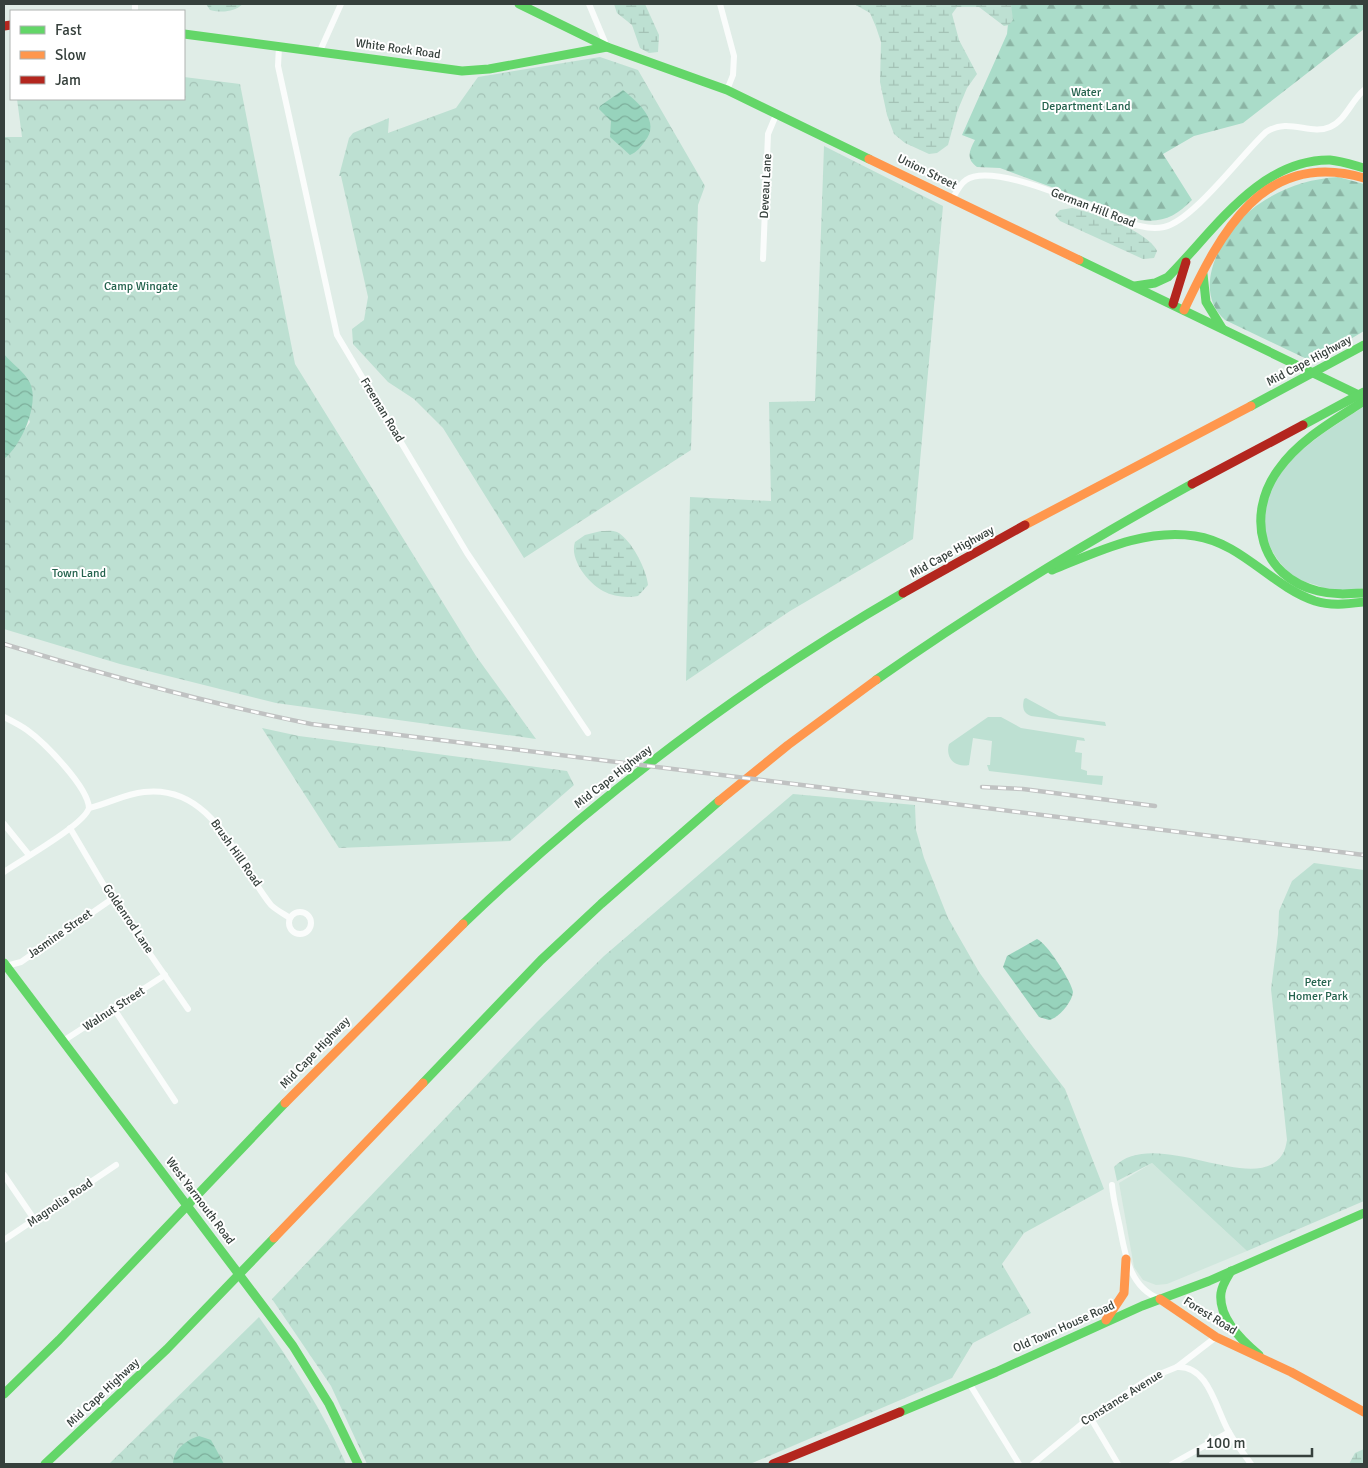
<svg xmlns="http://www.w3.org/2000/svg" width="1368" height="1468" font-family="Signika,sans-serif">
	<style>
		.built { fill: #d0e7dd }
		.green { fill: #bde0d2 }
		.forest { fill: url(#forest-firs) }
		.wetland { fill: url(#wetland-marsh) }
		.park { fill: url(#park-crowns) }
		.water { fill: url(#water-waves) }
		.lines { fill: none; stroke-linecap: round; stroke-linejoin: round }
		.street { stroke: #fafcfb; stroke-width: 6 }
		.fast { stroke: #63d668; stroke-width: 9 }
		.slow { stroke: #ff974d; stroke-width: 9 }
		.jam { stroke: #b3261e; stroke-width: 9 }
		.rail-casing { stroke: #c0c2c2; stroke-width: 4.5 }
		.rail { stroke: #fff; stroke-width: 2.5; stroke-dasharray: 8; stroke-linecap: butt }
		.labels { text-anchor: middle; dominant-baseline: central; stroke-width: 4; stroke-linejoin: round; paint-order: stroke }
		.street-label { font-size: 12px; fill: #36403c; stroke: #fff }
		.park-label { font-size: 12px; fill: #24624d; stroke: #fff }
	</style>
	<defs>
		<pattern id="forest-firs" width="22" height="20" patternUnits="userSpaceOnUse" patternTransform="scale(1.25)"><rect width="22" height="20" fill="#aadcc9"/><path d="M5 1l3.5 6h-7zM16 11l3.5 6h-7z" fill="#8bb4a4"/></pattern>
		<pattern id="wetland-marsh" width="20" height="14" patternUnits="userSpaceOnUse" patternTransform="scale(1.25)"><rect width="20" height="14" fill="#bde0d2"/><path d="M1 5h8M5 5V1M11 12h8M15 12V8" fill="none" stroke="#a3c1b5"/></pattern>
		<pattern id="park-crowns" width="20" height="18" patternUnits="userSpaceOnUse" patternTransform="scale(1.25)"><rect width="20" height="18" fill="#bde0d2"/><path d="M2 6a3 3 0 1 1 6 0M12 15a3 3 0 1 1 6 0" fill="none" stroke="#a3c1b5"/></pattern>
		<pattern id="water-waves" width="16" height="10" patternUnits="userSpaceOnUse" patternTransform="scale(1.25)"><rect width="16" height="10" fill="#97d3bc"/><path d="M0 5q4-4 8 0t8 0" fill="none" stroke="#7cad9a"/></pattern>
	</defs>
	<rect width="100%" height="100%" fill="#e0ede7"/>
	<polygon class="built" points="1152,1163 1247,1251 1167,1284 1156,1285 1143,1280 1134,1267 1119,1183"/>
	<g class="green">
		<path d="M1363 407 1364 588C1355 589 1343 592 1334 592 1328 591 1322 587 1316 585 1309 583 1301 581 1295 577 1268 558 1255 520 1270 489 1289 452 1330 429 1363 407Z"/>
		<path d="M1026 698 1059 716 1105 722 1106 726 1031 716C1023 713 1022 707 1024 699Z"/>
		<path d="M988 717H1001L1021 728 1084 738 1085 741 1077 740 1075 752 1082 753 1081 769 1087 771V775L1103 776 1102 785 989 771 987 765H990L992 741 973 738 969 765C955 768 945 758 949 744Z"/>
	</g>
	<g class="forest">
		<path d="M1010 4H1364V29L1243 123 1194 136 1163 154 1192 200C1176 216 1163 223 1141 220L1000 168 977 167C966 159 969 151 975 140L962 135 1007 34Z"/>
		<path d="M1338 177 1364 184V331L1317 359 1309 360 1225 320C1188 287 1226 226 1259 204 1284 187 1309 179 1338 177Z"/>
	</g>
	<g class="wetland">
		<path d="M206 4H243C234 12 222 13 210 10Z"/>
		<polygon points="614,4 645,4 659,35 658,52 649,53 640,48 632,25 617,13"/>
		<polygon points="854,4 1011,4 1013,20 1009,25 1004,26 979,7 957,7 952,14 959,40 977,74 967,88 957,112 948,145 937,153 929,154 905,143 894,134 887,115 880,82 881,42 876,27 870,13"/>
		<path d="M1072 208C1094 213 1147 230 1157 251L1154 258 1143 259 1060 221 1055 215 1060 210Z"/>
		<path d="M601 531C606 531 612 530 617 532 631 539 647 570 648 585L638 596C627 598 614 597 603 591 588 583 569 559 575 542L585 535Z"/>
		<polygon points="1364,1449 1364,1464 1349,1464 1355,1453"/>
	</g>
	<g class="park">
		<polygon points="600,57 638,70 705,186 698,205 691,450 524,558 443,428 414,399 388,382 353,344 352,329 364,320 368,297 341,176 339,176 349,138 353,133 389,118 388,133 456,108 478,77"/>
		<polygon points="184,77 240,84 295,364 476,656 536,739 276,703 120,664 4,629 4,459 30,422 4,354 4,137 22,137 17,99 184,99"/>
		<polygon points="824,146 943,206 913,539 790,611 686,681 690,497 771,501 769,402 815,401"/>
		<polygon points="262,728 299,736 567,771 574,785 510,841 339,848"/>
		<polygon points="793,794 915,805 916,830 924,858 948,918 979,972 1026,1038 1065,1089 1104,1189 1024,1233 1002,1264 1031,1313 973,1343 952,1378 750,1464 367,1464 331,1386 272,1299 537,1022 604,956"/>
		<path d="M1314 863 1364 870V1201L1247 1251 1152 1163 1117 1181 1114 1167C1155 1125 1254 1197 1282 1155 1285 1151 1286 1145 1287 1140L1271 989 1278 934 1279 911 1292 881Z"/>
		<path d="M259 1317C292 1364 323 1411 346 1464H109Z"/>
	</g>
	<g class="water">
		<path d="M623 90C639 103 661 122 645 141 641 147 637 152 630 155L610 137 611 121 599 109 600 106Z"/>
		<path d="M4 354C12 364 24 371 30 383 40 404 21 446 4 459Z"/>
		<path d="M1037 939C1047 943 1071 981 1073 992 1072 1002 1059 1018 1049 1020L1039 1017 1003 967 1007 956Z"/>
		<path d="M199 1436 211 1440 224 1464H173C173 1450 186 1440 199 1436Z"/>
	</g>
	<g class="lines">
		<g class="street">
			<polyline points="135,4 135,11"/>
			<polyline points="589,4 607,47"/>
			<polyline points="720,4 734,56 733,75 727,90"/>
			<polyline points="279,46 278,66 337,335 467,553 588,733"/>
			<polyline points="320,51 341,4"/>
			<path d="M953 198C956 192 960 184 966 180 992 162 1081 203 1110 215 1128 222 1145 231 1164 227 1193 221 1242 154 1266 132 1289 117 1310 136 1330 127 1346 120 1351 101 1364 90"/>
			<polyline points="763,259 768,134 776,115"/>
			<path d="M4 717C12 721 20 725 27 730 45 743 88 787 89 808 84 825 21 860 4 872"/>
			<path d="M89 808C108 804 124 794 144 792 213 784 236 861 271 905 276 910 284 914 290 918"/>
			<polyline points="4,824 29,855"/>
			<polyline points="70,828 112,899 188,1009"/>
			<circle cx="300" cy="923" r="11"/>
			<polyline points="6,966 21,962 112,899"/>
			<polyline points="114,1009 175,1101"/>
			<polyline points="63,1041 165,975"/>
			<polyline points="4,1175 34,1219"/>
			<path d="M1112 1185C1113 1199 1117 1213 1120 1228 1125 1255 1130 1288 1160 1299"/>
			<polyline points="4,1240 116,1165"/>
			<path d="M1177 1367C1209 1365 1216 1410 1229 1432 1235 1443 1244 1454 1251 1464"/>
			<polyline points="969,1383 1019,1464"/>
			<polyline points="1090,1417 1118,1464"/>
			<polyline points="1033,1464 1090,1417 1150,1378 1177,1367 1216,1337"/>
			<polyline points="1172,1464 1229,1432"/>
		</g>
		<g class="fast">
			<polyline points="519,4 607,47 727,90 869,159"/>
			<polyline points="184,34 462,71 489,69 607,47"/>
			<polyline points="1079,260 1363,397"/>
			<polyline points="1203,274 1206,302 1222,328"/>
			<path d="M1135 286 1155 283 1168 277C1213 232 1259 159 1330 160 1341 161 1353 165 1364 168"/>
			<path d="M1364 401C1333 421 1299 440 1278 470 1245 516 1260 577 1318 591 1334 595 1348 594 1364 593"/>
			<polyline points="1251,406 1364,345"/>
			<polyline points="1303,425 1364,392"/>
			<path d="M1052 570C1097 552 1145 528 1195 536 1242 543 1271 586 1315 601 1331 606 1347 604 1364 602"/>
			<path d="M876 680C977 609 1083 544 1192 484"/>
			<path d="M463 924C596 797 744 685 903 593"/>
			<polyline points="4,963 293,1346 329,1404 358,1464"/>
			<polyline points="423,1083 541,960 601,904 719,801"/>
			<path d="M1231 1271C1227 1278 1222 1285 1221 1293 1218 1317 1242 1341 1259 1355"/>
			<polyline points="4,1394 59,1340 285,1103"/>
			<polyline points="900,1412 996,1372 1142,1306 1209,1281 1364,1213"/>
			<polyline points="45,1464 167,1349 274,1238"/>
		</g>
		<g class="slow">
			<polyline points="869,159 1079,260"/>
			<path d="M1184 310C1220 234 1263 148 1364 178"/>
			<polyline points="1025,525 1251,406"/>
			<polyline points="719,801 788,745 876,680"/>
			<polyline points="285,1103 463,924"/>
			<polyline points="274,1238 423,1083"/>
			<polyline points="1160,1299 1216,1337 1291,1372 1364,1412"/>
			<polyline points="1106,1320 1124,1293 1126,1259"/>
		</g>
		<g class="jam">
			<polyline points="4,26 11,25"/>
			<polyline points="1173,304 1186,262"/>
			<polyline points="1192,484 1303,425"/>
			<polyline points="903,593 1025,525"/>
			<polyline points="773,1464 900,1412"/>
		</g>
		<defs>
			<g id="rail">
				<path d="M4 644C105 675 206 703 311 724L1364 855"/>
				<polyline points="982,787 1023,789 1155,806"/>
			</g>
		</defs>
		<use href="#rail" class="rail-casing"/>
		<use href="#rail" class="rail"/>
	</g>
	<g class="labels">
		<g class="street-label">
			<text transform="translate(398 49) rotate(8)">White Rock Road</text>
			<text transform="translate(927 172) rotate(26)">Union Street</text>
			<text transform="translate(766 186) rotate(-87)">Deveau Lane</text>
			<text transform="translate(1093 208) rotate(21)">German Hill Road</text>
			<text transform="translate(1309 361) rotate(-28)">Mid Cape Highway</text>
			<text transform="translate(382 410) rotate(59)">Freeman Road</text>
			<text transform="translate(952 552) rotate(-29)">Mid Cape Highway</text>
			<text transform="translate(613 777) rotate(-38)">Mid Cape Highway</text>
			<text transform="translate(236 853) rotate(55)">Brush Hill Road</text>
			<text transform="translate(128 919) rotate(56)">Goldenrod Lane</text>
			<text transform="translate(60 934) rotate(-35)">Jasmine Street</text>
			<text transform="translate(114 1009) rotate(-33)">Walnut Street</text>
			<text transform="translate(315 1053) rotate(-46)">Mid Cape Highway</text>
			<text transform="translate(200 1201) rotate(53)">West Yarmouth Road</text>
			<text transform="translate(60 1203) rotate(-34)">Magnolia Road</text>
			<text transform="translate(1210 1316) rotate(32)">Forest Road</text>
			<text transform="translate(1064 1327) rotate(-24)">Old Town House Road</text>
			<text transform="translate(103 1393) rotate(-43)">Mid Cape Highway</text>
			<text transform="translate(1122 1398) rotate(-32)">Constance Avenue</text>
		</g>
		<g class="park-label">
			<text x="1086" y="92">Water<tspan x="1086" dy="14">Department Land</tspan></text>
			<text x="141" y="286">Camp Wingate</text>
			<text x="79" y="573">Town Land</text>
			<text x="1318" y="982">Peter<tspan x="1318" dy="14">Homer Park</tspan></text>
		</g>
	</g>
	<rect width="1368" height="1468" fill="none" stroke="#36403c" stroke-width="10"/>
	<rect x="10" y="10" width="175" height="90" fill="#ffffff" stroke="#afb3b1"/>
	<rect x="20" y="26" width="25" height="8" fill="#63d668" stroke="#afb3b1"/>
	<text x="55" y="35" font-size="15" fill="#36403c">Fast</text>
	<rect x="20" y="51" width="25" height="8" fill="#ff974d" stroke="#afb3b1"/>
	<text x="55" y="60" font-size="15" fill="#36403c">Slow</text>
	<rect x="20" y="76" width="25" height="8" fill="#b3261e" stroke="#afb3b1"/>
	<text x="55" y="85" font-size="15" fill="#36403c">Jam</text>
	<path d="M1198 1448v8h114v-8" fill="none" stroke="#36403c" stroke-width="2.5"/>
	<text x="1206" y="1448" font-size="15" fill="#36403c" stroke="#ffffff" stroke-width="4" paint-order="stroke">100 m</text>
</svg>
